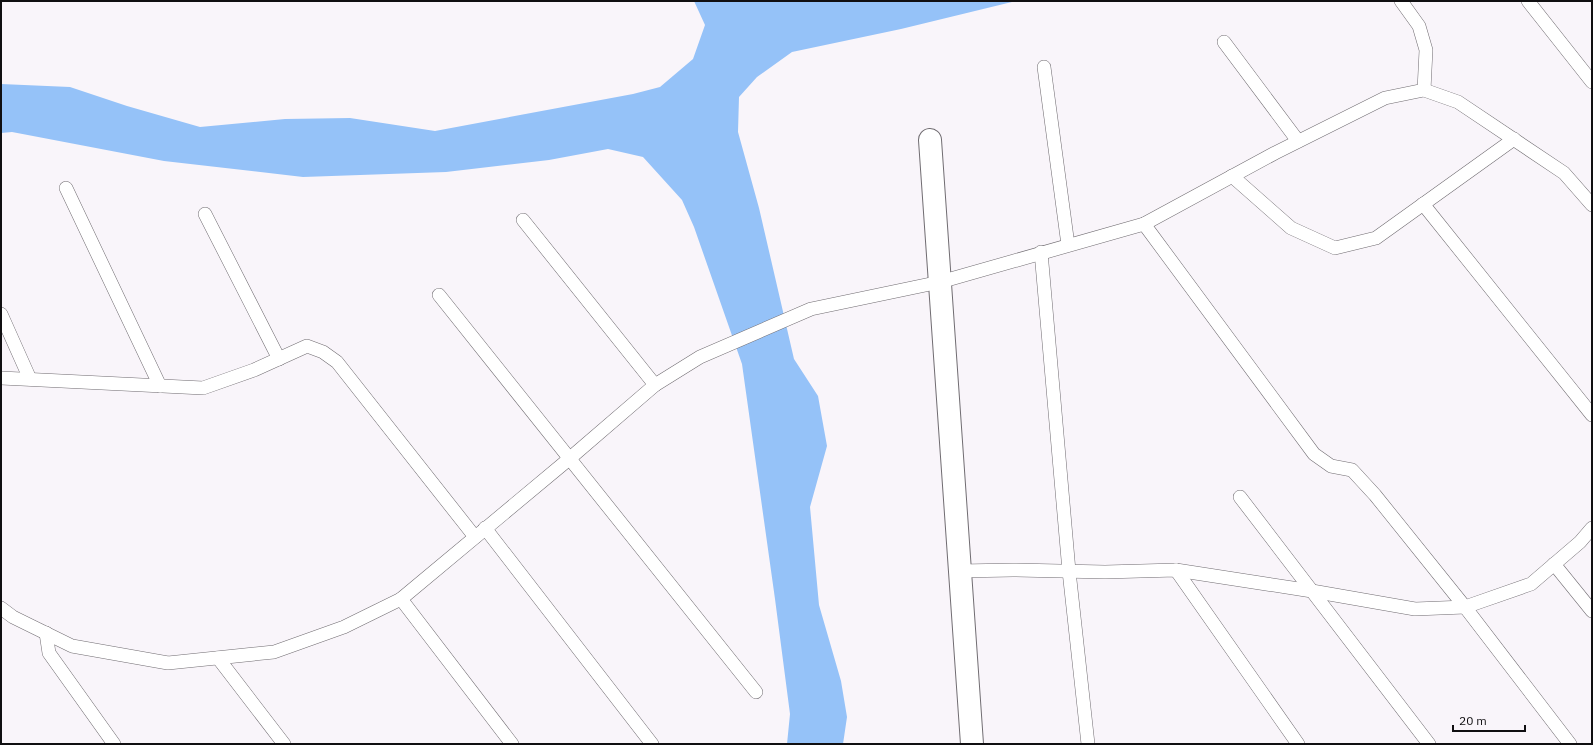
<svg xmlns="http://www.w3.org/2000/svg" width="1593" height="745" font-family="'IBM Plex Sans',sans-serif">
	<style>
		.water { fill: #95c2f8 }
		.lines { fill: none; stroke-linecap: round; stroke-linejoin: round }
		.service-casing { stroke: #706c71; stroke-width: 14 }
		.minor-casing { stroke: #706c71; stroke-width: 24 }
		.service { stroke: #fff; stroke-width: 13 }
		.minor { stroke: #fff; stroke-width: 22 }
	</style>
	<rect width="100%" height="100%" fill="#f9f5fa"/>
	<polygon class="water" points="694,1 1016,1 901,29 792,52 757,77 739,97 738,132 759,208 794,359 818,396 827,446 810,507 819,605 841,681 847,717 843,744 787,744 790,714 775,599 742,364 694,227 682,200 643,157 608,149 549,160 446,172 303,177 164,161 12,132 1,133 1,84 70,87 127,106 200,127 285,119 350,118 435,131 633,94 660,87 693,59 705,25"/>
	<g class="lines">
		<defs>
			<g id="service">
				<polyline points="1401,1 1419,26 1426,50 1424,90"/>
				<polyline points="1528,1 1592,82"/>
				<polyline points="1224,42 1298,141"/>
				<polyline points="1044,67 1068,245"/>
				<polyline points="1232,176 1291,228 1335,248 1376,238 1514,139"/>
				<polyline points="66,188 160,386"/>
				<polyline points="1423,204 1592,415"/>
				<polyline points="205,214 279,359"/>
				<polyline points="523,220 655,385"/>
				<polyline points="1144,224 1314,454 1331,466 1352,470 1375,495 1465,607 1570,744"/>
				<polyline points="1041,252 1069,571 1088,744"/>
				<polyline points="439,295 756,692"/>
				<polyline points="1,314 30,379"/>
				<polyline points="1,378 203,388 254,370 307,346 323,352 337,362 475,537"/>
				<polyline points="1240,497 1429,744"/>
				<polyline points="485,528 652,744"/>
				<polyline points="1554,564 1592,611"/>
				<polyline points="1176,570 1298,744"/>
				<polyline points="960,571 1013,570 1105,572 1176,570 1312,591 1415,609 1465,607 1531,584 1580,542 1592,528"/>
				<polyline points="401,599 512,744"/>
				<polyline points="1,608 13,617 72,646 168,663 274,652 344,627 401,599 569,459 655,385 700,357 811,309 940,282 1144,224 1275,153 1385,98 1424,90 1458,102 1564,173 1592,205"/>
				<polyline points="46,633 49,653 114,744"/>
				<polyline points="218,658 284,744"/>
			</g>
			<polyline id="minor" points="930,140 972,744"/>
		</defs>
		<use href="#service" class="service-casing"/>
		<use href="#minor" class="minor-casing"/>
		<use href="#service" class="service"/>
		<use href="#minor" class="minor"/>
	</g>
	<rect width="1593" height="745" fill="none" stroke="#100f11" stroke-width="4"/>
	<path d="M1453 725v6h72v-6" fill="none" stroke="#100f11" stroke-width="2"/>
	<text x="1459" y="725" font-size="12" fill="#100f11" stroke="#f9f5fa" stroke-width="3" paint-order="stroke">20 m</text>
</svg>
